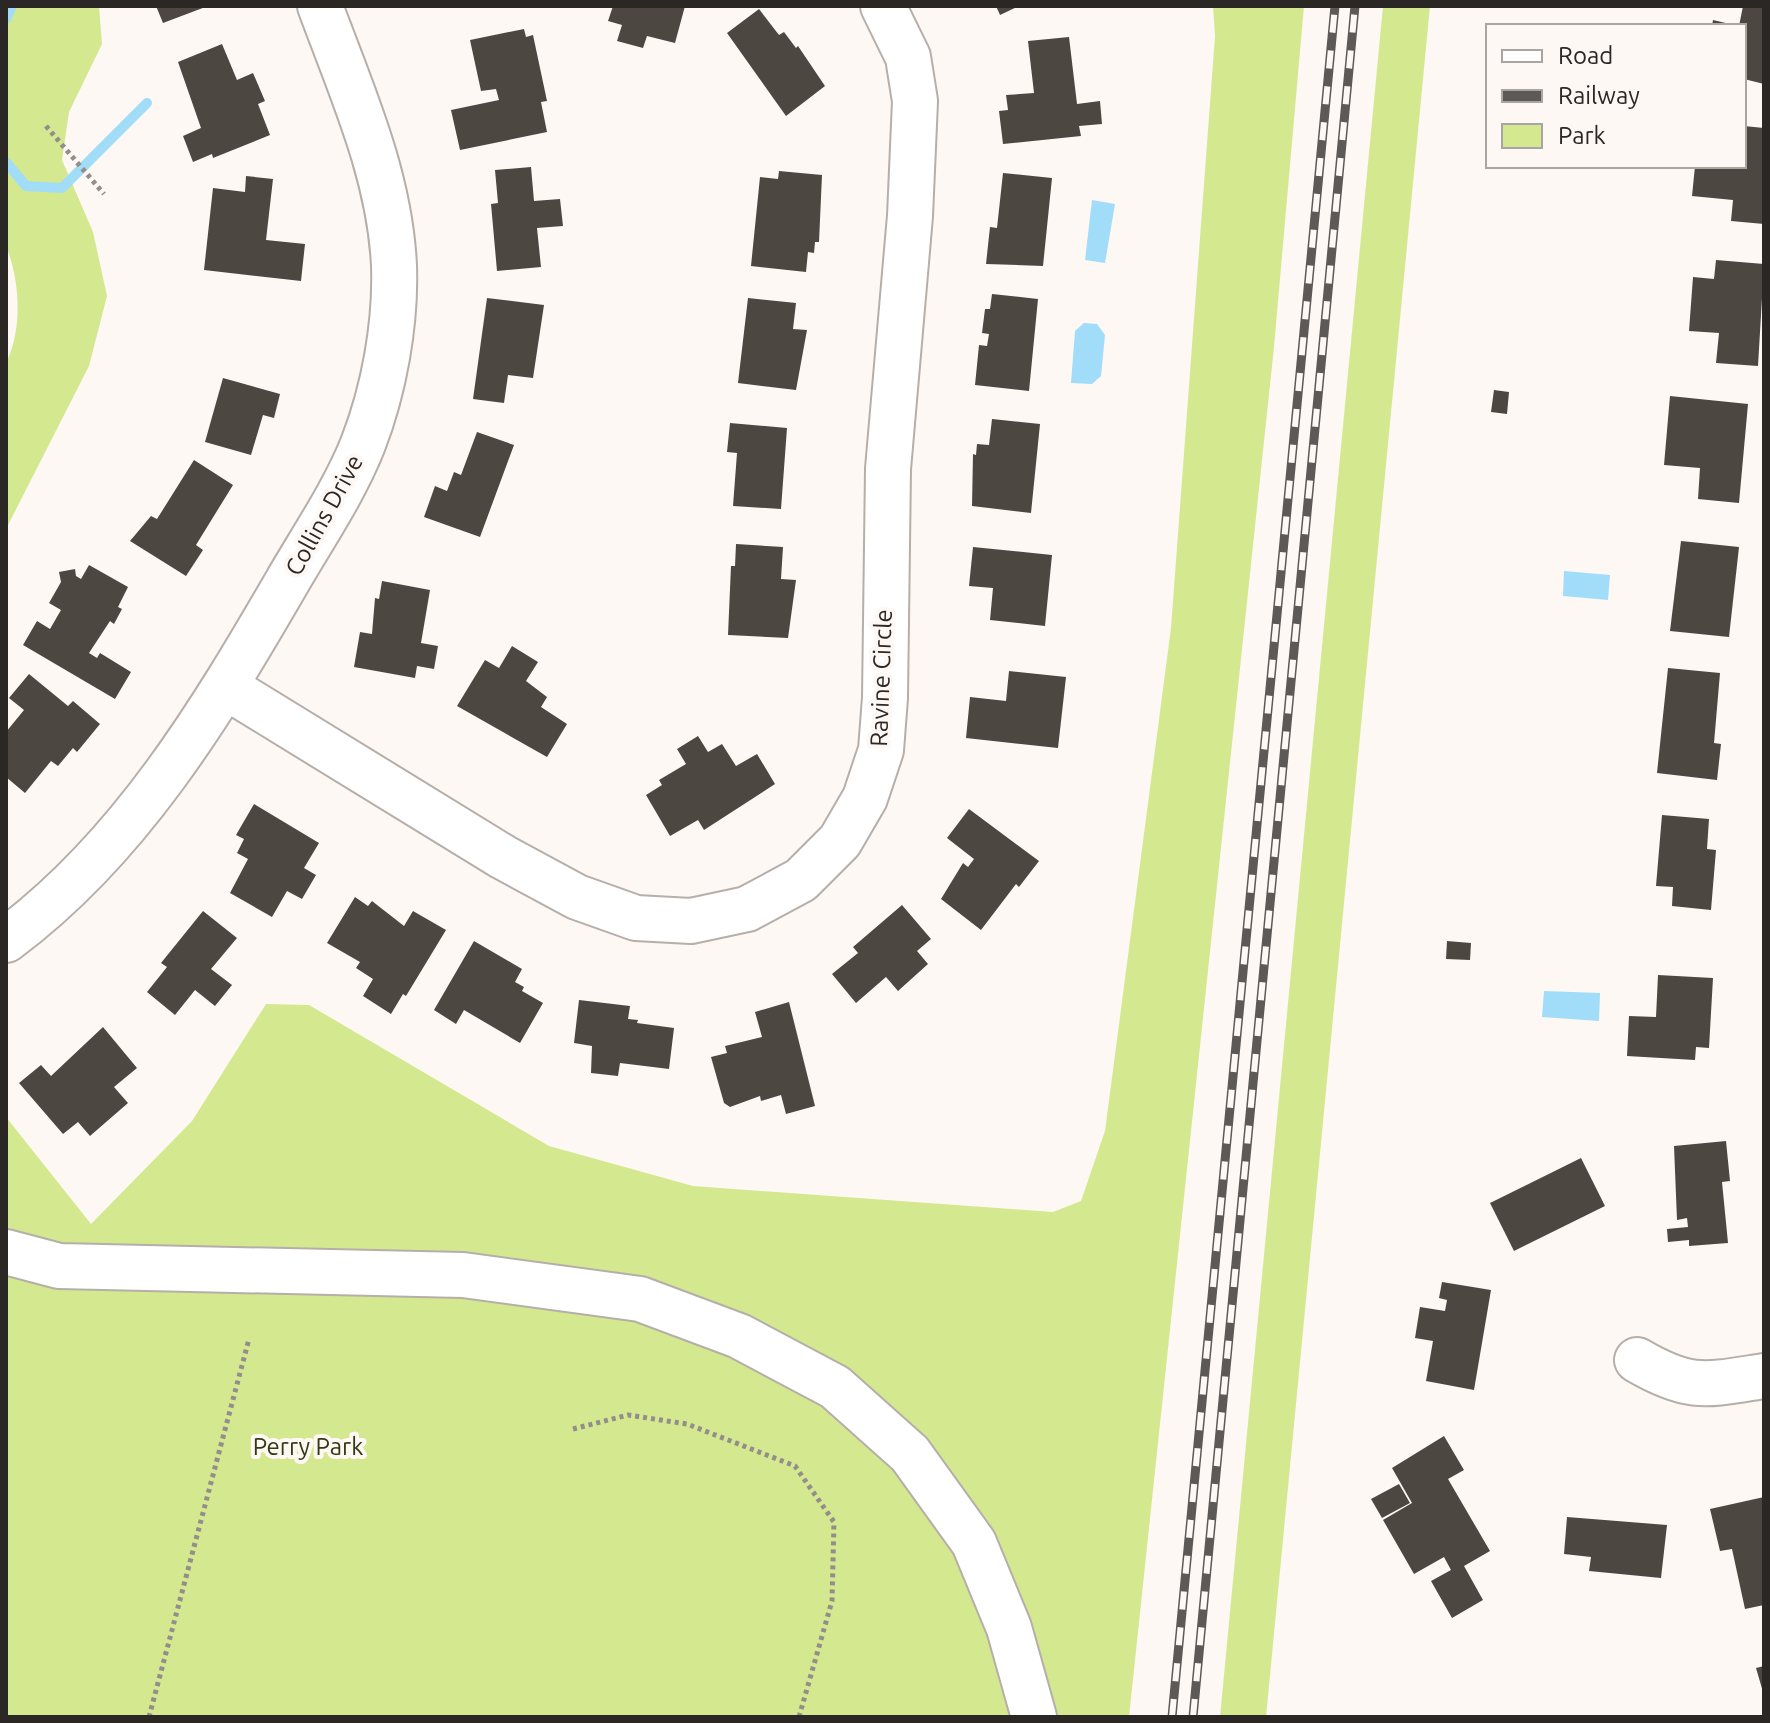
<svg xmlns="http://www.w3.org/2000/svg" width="1770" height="1723" font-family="Ubuntu,sans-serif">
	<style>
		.green { fill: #d4e88f }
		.water { fill: #a1dcf9 }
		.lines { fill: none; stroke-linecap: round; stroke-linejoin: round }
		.stream { stroke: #a1dcf9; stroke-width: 10 }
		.building { fill: #4d4741 }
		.minor-casing { stroke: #b6aea9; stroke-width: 48 }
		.path { stroke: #938e8b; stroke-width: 5; stroke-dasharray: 4 4; stroke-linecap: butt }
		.minor { stroke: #fff; stroke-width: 44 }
		.rail-casing { stroke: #5d5957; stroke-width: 9 }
		.rail { stroke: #fef8f5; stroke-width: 6; stroke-dasharray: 18; stroke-linecap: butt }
		.labels { text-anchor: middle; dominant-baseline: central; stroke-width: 8; stroke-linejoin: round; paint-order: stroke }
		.street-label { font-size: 24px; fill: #2b2725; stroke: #fef8f5 }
		.park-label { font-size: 24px; fill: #323a13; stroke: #fef8f5 }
	</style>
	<rect width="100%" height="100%" fill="#fef8f5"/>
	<g class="green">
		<path d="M6 6H99L102 44 69 112 62 160 93 232 107 296 89 366 6 529V363C23 329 20 280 6 246Z"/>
		<polygon points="1213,6 1304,6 1274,347 1129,1717 6,1717 6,1117 91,1224 192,1121 266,1004 309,1005 549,1146 693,1186 1053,1212 1081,1201 1105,1131 1171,628 1215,36"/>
		<polygon points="1383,6 1430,6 1266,1717 1220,1717"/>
	</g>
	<g class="water">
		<polygon points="1092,200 1115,204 1105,263 1085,260"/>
		<polygon points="1084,323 1097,324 1105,335 1101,376 1092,384 1071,383 1075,331"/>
		<polygon points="1564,571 1610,575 1608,600 1563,596"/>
		<polygon points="1544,991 1600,993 1599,1021 1542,1017"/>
	</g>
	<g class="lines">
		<g class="stream">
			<polyline points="6,19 12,6"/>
			<polyline points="6,162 26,186 62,188 147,103"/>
		</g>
	</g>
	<g class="building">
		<polygon points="156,6 208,6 163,23"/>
		<polygon points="613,6 685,6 675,43 647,36 643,48 617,41 622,25 608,21"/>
		<polygon points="996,6 1019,6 1000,15"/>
		<polygon points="1743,6 1764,6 1764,84 1744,79 1744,26 1739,26"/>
		<polygon points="759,9 779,35 784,32 796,48 798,46 825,86 786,116 727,33"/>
		<polygon points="1713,20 1734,25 1734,26 1712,26"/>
		<polygon points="524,29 526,37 533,35 547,101 541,102 547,132 460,150 451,110 499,100 496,89 481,91 470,40"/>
		<polygon points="1069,37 1077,104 1100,101 1102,124 1079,126 1081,136 1003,144 999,111 1008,110 1006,95 1034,93 1028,41"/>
		<polygon points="222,44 237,80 253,73 265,101 258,104 270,135 213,158 212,154 193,162 183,136 201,128 178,62"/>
		<polygon points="1744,126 1764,128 1764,224 1731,221 1733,200 1692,196 1695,166 1744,166"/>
		<polygon points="531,167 534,201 560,199 563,226 537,228 541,267 497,271 491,204 498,203 495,170"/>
		<polygon points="779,171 822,175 819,242 815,242 814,253 808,252 806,272 751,266 760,177 778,179"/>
		<polygon points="1003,173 1052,178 1043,266 986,264 990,227 997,228"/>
		<polygon points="246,176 273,179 266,240 305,244 301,281 204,270 213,188 245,192"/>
		<polygon points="1716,260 1764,264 1758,366 1716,363 1719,333 1689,331 1693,277 1714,279"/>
		<polygon points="992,294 1038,299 1029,391 975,385 979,345 987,346 989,334 982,333 985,309 990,309"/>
		<polygon points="487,298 544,305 533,378 508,375 504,403 473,399"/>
		<polygon points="748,298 796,303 793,329 807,330 796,390 738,383"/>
		<polygon points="223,378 280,394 274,418 263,415 251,455 205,442"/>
		<polygon points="1494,390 1509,392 1507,414 1491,412"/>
		<polygon points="1670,396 1748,404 1739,503 1698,499 1700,468 1664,465"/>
		<polygon points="992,419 1040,424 1031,513 972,506 973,454 976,455 977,444 989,445"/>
		<polygon points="730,423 787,428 781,509 733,506 737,453 727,452"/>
		<polygon points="477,432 514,445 480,537 424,517 435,486 447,491 454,472 461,475"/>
		<polygon points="194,460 233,485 196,545 203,550 186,576 130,541 151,516 157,519"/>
		<polygon points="1681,541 1739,547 1729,637 1670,631"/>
		<polygon points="736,544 783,547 781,579 796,580 788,638 728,635 731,566 735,566"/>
		<polygon points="973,547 1052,555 1045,626 990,620 993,588 969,586"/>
		<polygon points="89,565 128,587 118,607 122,609 114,624 110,621 89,653 97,658 100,653 131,672 115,699 23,645 37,621 50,629 61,610 49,603 61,582 59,572 75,569 76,576 81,579"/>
		<polygon points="382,581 430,590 421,643 438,646 434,669 417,666 415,678 354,667 360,632 372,634 375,598 379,599"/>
		<polygon points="512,646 538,662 526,681 547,697 541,707 567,724 547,757 457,706 485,660 499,668"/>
		<polygon points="1668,668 1720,673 1714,743 1721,744 1717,780 1657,773"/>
		<polygon points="1009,671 1066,677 1058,748 966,738 970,697 1006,701"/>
		<polygon points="29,674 68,706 73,701 100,724 77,752 73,748 58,766 51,761 25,793 6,777 6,732 24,710 9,698"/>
		<polygon points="698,736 708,752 722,744 736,766 757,754 775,784 704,830 698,820 670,836 646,795 662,785 659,780 686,764 677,749"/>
		<polygon points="254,804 319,843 304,868 316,875 302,899 287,891 272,917 230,893 248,859 237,853 244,839 236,835"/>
		<polygon points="969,809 1039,861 1019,887 1016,884 981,930 941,899 963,863 968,867 974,859 947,838"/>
		<polygon points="1662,815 1709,819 1707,849 1716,850 1711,910 1672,906 1673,887 1656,886"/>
		<polygon points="355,897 368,906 372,901 404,926 413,911 446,930 406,996 403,994 391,1014 363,996 373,979 356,968 360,962 327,943"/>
		<polygon points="902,905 931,939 917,951 928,964 898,991 886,977 856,1003 832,974 858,953 853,947"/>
		<polygon points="203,911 237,938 211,969 232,985 215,1006 195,990 175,1015 147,992 167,967 161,963"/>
		<polygon points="474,941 522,969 515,982 524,987 522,991 543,1003 520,1043 464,1010 456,1024 434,1010"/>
		<polygon points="1447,941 1471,943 1470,960 1446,959"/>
		<polygon points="1658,975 1713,978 1709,1048 1696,1047 1695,1060 1627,1056 1629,1016 1656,1017"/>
		<polygon points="579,1000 630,1006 628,1019 638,1020 637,1023 674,1028 669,1069 620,1063 618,1076 591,1073 592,1046 574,1043"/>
		<polygon points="789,1002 815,1106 786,1114 781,1095 761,1101 760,1096 730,1107 724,1103 711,1057 727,1053 725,1046 762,1037 755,1012"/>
		<polygon points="103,1027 137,1068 114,1087 128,1103 90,1136 78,1122 63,1134 19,1083 41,1065 51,1076"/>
		<polygon points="1726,1141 1730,1181 1722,1182 1728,1243 1689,1246 1689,1240 1668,1242 1667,1229 1688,1227 1687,1218 1677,1220 1674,1146"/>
		<polygon points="1581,1158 1605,1206 1514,1251 1490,1203"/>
		<polygon points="1442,1282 1491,1290 1474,1390 1426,1381 1433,1341 1415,1338 1420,1307 1445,1311 1447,1300 1439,1298"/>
		<polygon points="1444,1436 1464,1470 1448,1479 1490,1551 1464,1566 1483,1600 1452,1618 1431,1581 1451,1570 1444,1557 1414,1574 1383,1520 1412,1503 1392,1468"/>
		<polygon points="1399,1484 1410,1503 1382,1518 1371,1499"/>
		<polygon points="1764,1497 1764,1605 1745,1609 1732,1549 1720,1551 1710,1509"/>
		<polygon points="1567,1517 1667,1525 1661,1578 1589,1571 1591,1557 1564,1554"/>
		<polygon points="1764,1666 1764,1692 1763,1692 1756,1668"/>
	</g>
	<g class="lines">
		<defs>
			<g id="minor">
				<polyline points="226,687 503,857 577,897 636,918 691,921 747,909 801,880 840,841 865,798 881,750 885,698 888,469 910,216 915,101 908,57 883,6"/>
				<path d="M6 940C130 848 211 713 287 582 313 537 344 492 363 444 384 390 396 324 394 266 390 175 351 90 320 6"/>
				<polyline points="6,1252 59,1266 463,1275 640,1299 739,1336 835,1387 910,1454 974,1543 1009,1628 1034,1717"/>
				<path d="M1637 1360C1690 1391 1706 1385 1764 1376"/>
			</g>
		</defs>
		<use href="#minor" class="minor-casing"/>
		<g class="path">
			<polyline points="46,126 104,194"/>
			<polyline points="573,1429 628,1415 687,1424 795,1466 834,1522 832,1601 799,1717"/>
			<polyline points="149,1717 249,1339"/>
		</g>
		<use href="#minor" class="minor"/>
		<defs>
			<g id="rail">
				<polyline points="1172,1717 1335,6"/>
				<polyline points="1193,1717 1355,6"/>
			</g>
		</defs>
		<use href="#rail" class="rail-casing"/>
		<use href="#rail" class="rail"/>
	</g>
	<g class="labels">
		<g class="street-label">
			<text transform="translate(324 515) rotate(-61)">Collins Drive</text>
			<text transform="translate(881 678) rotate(-88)">Ravine Circle</text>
		</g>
		<g class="park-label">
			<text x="308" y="1446">Perry Park</text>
		</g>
	</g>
	<rect width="1770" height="1723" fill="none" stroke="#2b2725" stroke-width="16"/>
	<rect x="1486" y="24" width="260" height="144" fill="#fef8f5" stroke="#aaa4a2" stroke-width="2"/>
	<rect x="1502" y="50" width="40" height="12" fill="#ffffff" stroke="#aaa4a2" stroke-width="2"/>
	<text x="1558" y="64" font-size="24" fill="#2b2725">Road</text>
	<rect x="1502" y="90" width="40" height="12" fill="#5d5957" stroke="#aaa4a2" stroke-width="2"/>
	<text x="1558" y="104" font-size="24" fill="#2b2725">Railway</text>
	<rect x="1502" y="124" width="40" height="24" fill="#d4e88f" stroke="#aaa4a2" stroke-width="2"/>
	<text x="1558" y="144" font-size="24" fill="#2b2725">Park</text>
</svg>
